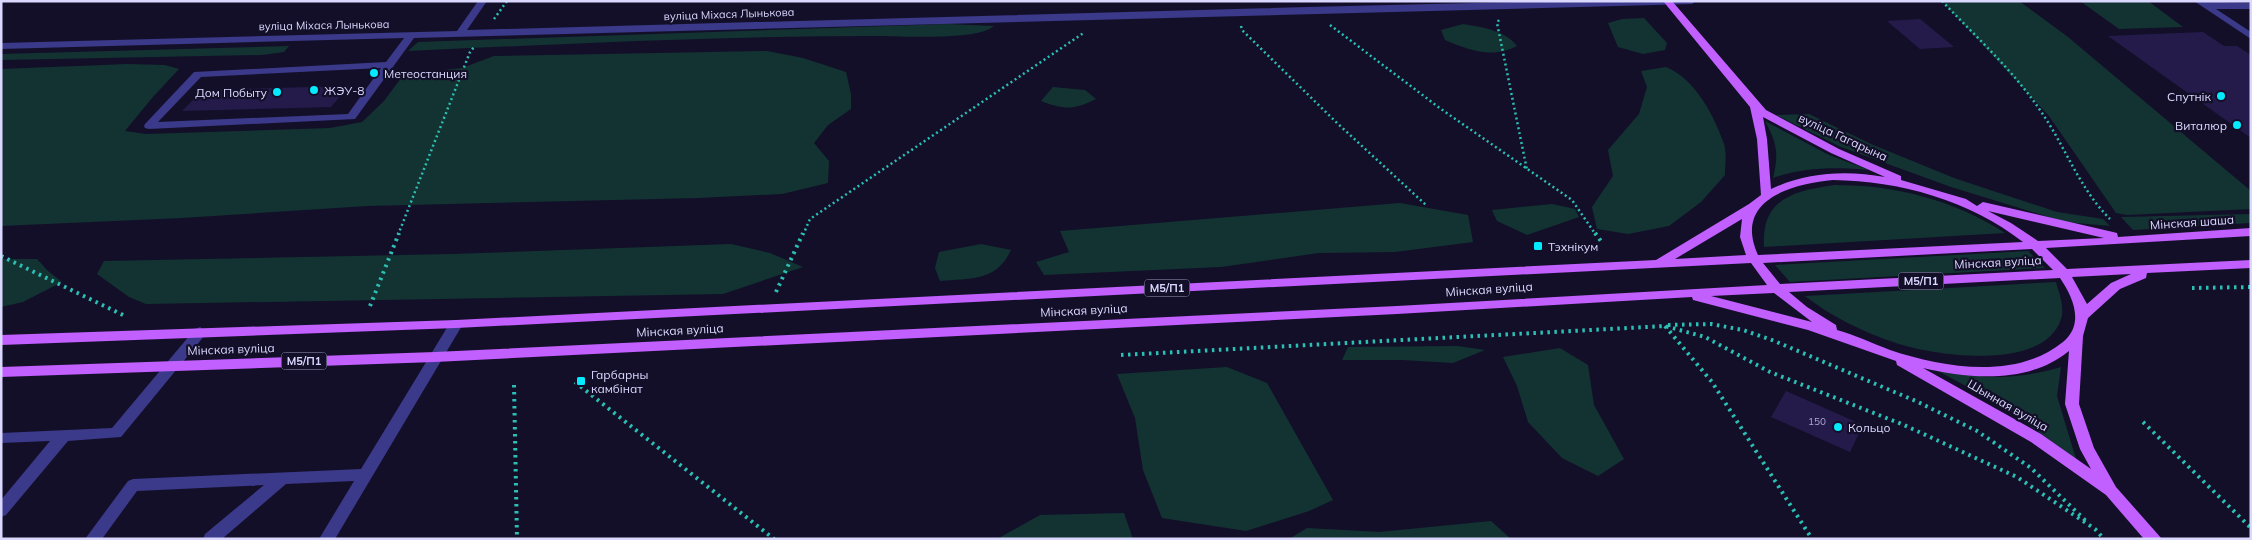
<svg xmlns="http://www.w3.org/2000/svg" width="2252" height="540" font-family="Mulish,sans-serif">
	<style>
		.green { fill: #123332 }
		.building { fill: #241b4b }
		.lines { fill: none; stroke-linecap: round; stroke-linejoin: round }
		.path-far1 { stroke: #2cbfb4; stroke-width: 2.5; stroke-dasharray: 2 3; stroke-linecap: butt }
		.path { stroke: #2cbfb4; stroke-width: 4; stroke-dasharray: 2.5 4.5; stroke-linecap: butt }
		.minor { fill: #3b3989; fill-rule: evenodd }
		.major { fill: #c15fff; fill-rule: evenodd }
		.poi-dot { fill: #04eaff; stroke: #130f29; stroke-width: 2 }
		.labels { text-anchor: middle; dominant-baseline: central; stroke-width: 4.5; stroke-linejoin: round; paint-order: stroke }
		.number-label { font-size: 10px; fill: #ada9d2 }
		.far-street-label { font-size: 11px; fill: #dbd8ff; stroke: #130f29 }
		.shield { fill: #130f29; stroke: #9f9cbf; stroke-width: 1 }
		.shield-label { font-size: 11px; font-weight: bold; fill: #dbd8ff }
		.poi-label { font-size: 12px; fill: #dbd8ff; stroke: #130f29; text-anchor: start }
		.street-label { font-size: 12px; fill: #dbd8ff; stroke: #130f29 }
	</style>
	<rect width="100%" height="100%" fill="#130f29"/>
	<g class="green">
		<polygon points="1942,1 2019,1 2068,37 2251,191 2251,209 2127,215 2116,213 2049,116"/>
		<polygon points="2080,1 2148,1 2183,27 2119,29"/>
		<polygon points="1644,18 1667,43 1665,50 1643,54 1618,47 1608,23 1622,19"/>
		<path d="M947 24 994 26C978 41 900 36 876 36 720 36 564 44 408 51L418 42Z"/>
		<path d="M1463 24C1481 27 1505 30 1517 46 1492 59 1469 50 1445 40L1441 30Z"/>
		<polygon points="289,46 284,52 262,55 1,60 1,54"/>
		<polygon points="767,51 803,58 846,72 851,94 851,109 828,125 814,143 829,161 828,183 782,194 699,198 367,206 182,218 1,226 1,69 128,64 165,65 179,69 152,98 125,131 146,134 330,128 362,122 384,101 404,74 462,68 494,56"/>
		<path d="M1666 67C1695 79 1714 115 1724 144 1727 153 1725 165 1725 175L1701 202 1669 226 1628 234 1597 229 1592 207 1613 176 1608 150 1639 114 1647 87 1641 71Z"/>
		<path d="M1053 87 1085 90 1096 99C1074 110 1064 110 1041 101Z"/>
		<polygon points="1809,114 1871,144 1954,178 2057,212 2103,219 2110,226 2065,222 1951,187 1841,147 1776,115"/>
		<path d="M1765 121 1829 155 1869 170C1836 167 1804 167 1773 178 1779 153 1777 144 1765 121Z"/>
		<path d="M1835 185C1895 185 1954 200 2005 233L1764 247C1761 198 1794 191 1835 185Z"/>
		<polygon points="1400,203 1468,215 1473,242 1395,252 1319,253 1221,267 1044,275 1036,262 1069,252 1060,231"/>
		<polygon points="1552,204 1575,209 1579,217 1527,235 1497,221 1492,210"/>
		<polygon points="2251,214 2251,223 2133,230 2121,217"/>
		<polygon points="731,244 770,253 803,267 723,294 146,304 129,297 97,274 104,261 452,254"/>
		<path d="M981 244 1011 250C996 282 971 278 940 281L935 268 939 252Z"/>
		<polygon points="2028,251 2045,268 1790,282 1775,265"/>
		<polygon points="1,259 37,259 48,271 62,282 23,302 1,307"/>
		<path d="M2056 282C2059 293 2065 307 2061 319 2044 372 1935 356 1896 343 1863 332 1832 317 1805 296Z"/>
		<polygon points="1458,346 1485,350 1453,363 1402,360 1342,360 1348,347"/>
		<polygon points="1560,348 1588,365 1594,405 1624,459 1598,476 1562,458 1528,422 1517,386 1503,357"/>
		<polygon points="1227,367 1267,383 1333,500 1309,511 1246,531 1162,518 1143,470 1135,418 1117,374"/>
		<path d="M2061 367 2057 396 2076 459 2003 406 1938 371C1987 378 2012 381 2061 367Z"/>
		<polygon points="1124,513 1133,539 997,539 1040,515"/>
		<polygon points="1491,521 1511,539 1289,539 1307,528 1379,532"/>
	</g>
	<g class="building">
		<polygon points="1920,19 1954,47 1920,49 1887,21"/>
		<polygon points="2203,32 2224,46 2237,46 2251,55 2251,138 2108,36"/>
		<polygon points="349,86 331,107 182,111 203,90"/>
		<polygon points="1786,391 1863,425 1850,452 1771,417"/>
	</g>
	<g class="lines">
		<g class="path-far1">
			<path d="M1942 1C1976 37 2014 71 2042 113 2066 148 2079 188 2110 219"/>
			<polyline points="494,19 507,1"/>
			<polyline points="1499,20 1497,23 1527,170"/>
			<polyline points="1330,25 1441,109 1572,200 1596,235"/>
			<polyline points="1241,26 1242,30 1337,123 1426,205"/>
			<polyline points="398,235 470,52 474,47"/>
			<polyline points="803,235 810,219 1085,32"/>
		</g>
		<g class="path">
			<polyline points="1595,233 1603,244"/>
			<polyline points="1,256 123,315"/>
			<polyline points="2192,288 2251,287"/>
			<polyline points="776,292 803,233"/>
			<polyline points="370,306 399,233"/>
			<polyline points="1668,325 1711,324 1743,330 1772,340 1918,402 1977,431 2031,468 2087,522"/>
			<polyline points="1665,326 1712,382 1812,539"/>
			<polyline points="1121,355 1665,326 1705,337 1770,372 1904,425 2017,477 2095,529 2104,539"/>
			<polyline points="575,382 774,539"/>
			<polyline points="514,385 517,539"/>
			<polyline points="2143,422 2251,528"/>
		</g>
		<g class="minor">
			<path d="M478 1H487L467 30 1306 7 1562 1H1696L1692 4 414 38 355 119 149 129 145 128 144 126 145 124 194 72 386 62 404 38 1 49V43L457 31ZM381 68 348 114 158 122 201 77Z"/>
			<polygon points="2194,1 2251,3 2251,9 2216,9 2251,32 2251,39"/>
			<polygon points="456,320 463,324 335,539 319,539 354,481 286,484 222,539 203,539 205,534 264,485 137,491 102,539 85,539 128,481 133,479 361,469 451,321"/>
			<polygon points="200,327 207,332 205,335 121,437 68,441 6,515 1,517 1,500 50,441 1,443 1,433 112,428 195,329"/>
		</g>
		<path class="major" d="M1663 1H1672L1766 110 1839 149 1901 176V180L1966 199 1977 206 1983 202 2113 232 2117 233 2118 237 2251 228V236L2046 248 2067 269 2251 260V268L2147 273 2146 278 2120 289 2088 318 2083 336 2079 404 2094 448 2116 487 2162 539H2144L2106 495 2031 442 1897 365 1896 361 1808 330 1693 300 1692 297 1397 314 435 362 1 377V367L435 352 1397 306 1767 285 1751 263 456 328 1 345V335L456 320 1656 260 1749 204 1761 195 1757 139 1750 107ZM1763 117 1831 153 1885 177C1846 170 1807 172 1771 189L1767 139ZM1833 180C1900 181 1969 200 2023 242L1758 255C1733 200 1791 184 1833 180ZM1988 211 2104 238 2038 241 2011 223ZM1742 219 1740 237 1746 255 1675 259ZM2032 249 2053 270 1780 284 1763 263ZM2131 274 2111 283 2087 304 2072 277ZM2060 278C2073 297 2085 324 2063 342 2016 380 1944 368 1890 350 1872 343 1855 335 1837 330L1836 325 1807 307 1789 292ZM1774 293 1812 322 1711 296ZM2069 351 2065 404 2080 449 2091 469 2041 434 1923 368C1970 379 2029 384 2069 351Z"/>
	</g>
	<g class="poi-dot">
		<circle cx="374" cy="73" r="5"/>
		<circle cx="314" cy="90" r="5"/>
		<circle cx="277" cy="92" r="5"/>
		<circle cx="2221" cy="96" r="5"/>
		<circle cx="2237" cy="125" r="5"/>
		<rect x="1533" y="241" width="10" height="10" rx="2.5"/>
		<rect x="576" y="376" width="10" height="10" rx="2.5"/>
		<circle cx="1838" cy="427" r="5"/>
	</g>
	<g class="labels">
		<g class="number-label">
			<text x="1817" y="421">150</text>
		</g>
		<g class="far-street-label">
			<text transform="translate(729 14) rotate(-2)">вуліца Міхася Лынькова</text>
			<text transform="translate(324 25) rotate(-1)">вуліца Міхася Лынькова</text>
		</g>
		<g class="shield">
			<rect x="1898.5" y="272.5" width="45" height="17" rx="4"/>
			<rect x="1144.5" y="279.5" width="45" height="17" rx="4"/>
			<rect x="281.5" y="352.5" width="45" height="17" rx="4"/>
		</g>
		<g class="shield-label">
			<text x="1921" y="281">М5/П1</text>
			<text x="1167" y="288">М5/П1</text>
			<text x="304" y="361">М5/П1</text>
		</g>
		<g class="poi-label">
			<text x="384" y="73">Метеостанция</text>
			<text x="324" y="90">ЖЭУ-8</text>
			<text x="267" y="92" text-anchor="end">Дом Побыту</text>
			<text x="2211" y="96" text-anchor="end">Спутнік</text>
			<text x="2227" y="125" text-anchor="end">Виталюр</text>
			<text x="1548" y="246">Тэхнікум</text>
			<text x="591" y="374">Гарбарны<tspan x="591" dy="14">камбінат</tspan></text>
			<text x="1848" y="427">Кольцо</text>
		</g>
		<g class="street-label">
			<text transform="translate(1843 137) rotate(25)">вуліца Гагарына</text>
			<text transform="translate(2192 222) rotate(-4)">Мінская шаша</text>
			<text transform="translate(1998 262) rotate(-3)">Мінская вуліца</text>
			<text transform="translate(1489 289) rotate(-4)">Мінская вуліца</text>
			<text transform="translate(1084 310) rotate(-3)">Мінская вуліца</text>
			<text transform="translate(680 330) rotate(-3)">Мінская вуліца</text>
			<text transform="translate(231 349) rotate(-2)">Мінская вуліца</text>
			<text transform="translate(2008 405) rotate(30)">Шынная вуліца</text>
		</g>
	</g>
	<rect width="2252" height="540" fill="none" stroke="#dbd8ff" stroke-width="5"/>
</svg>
